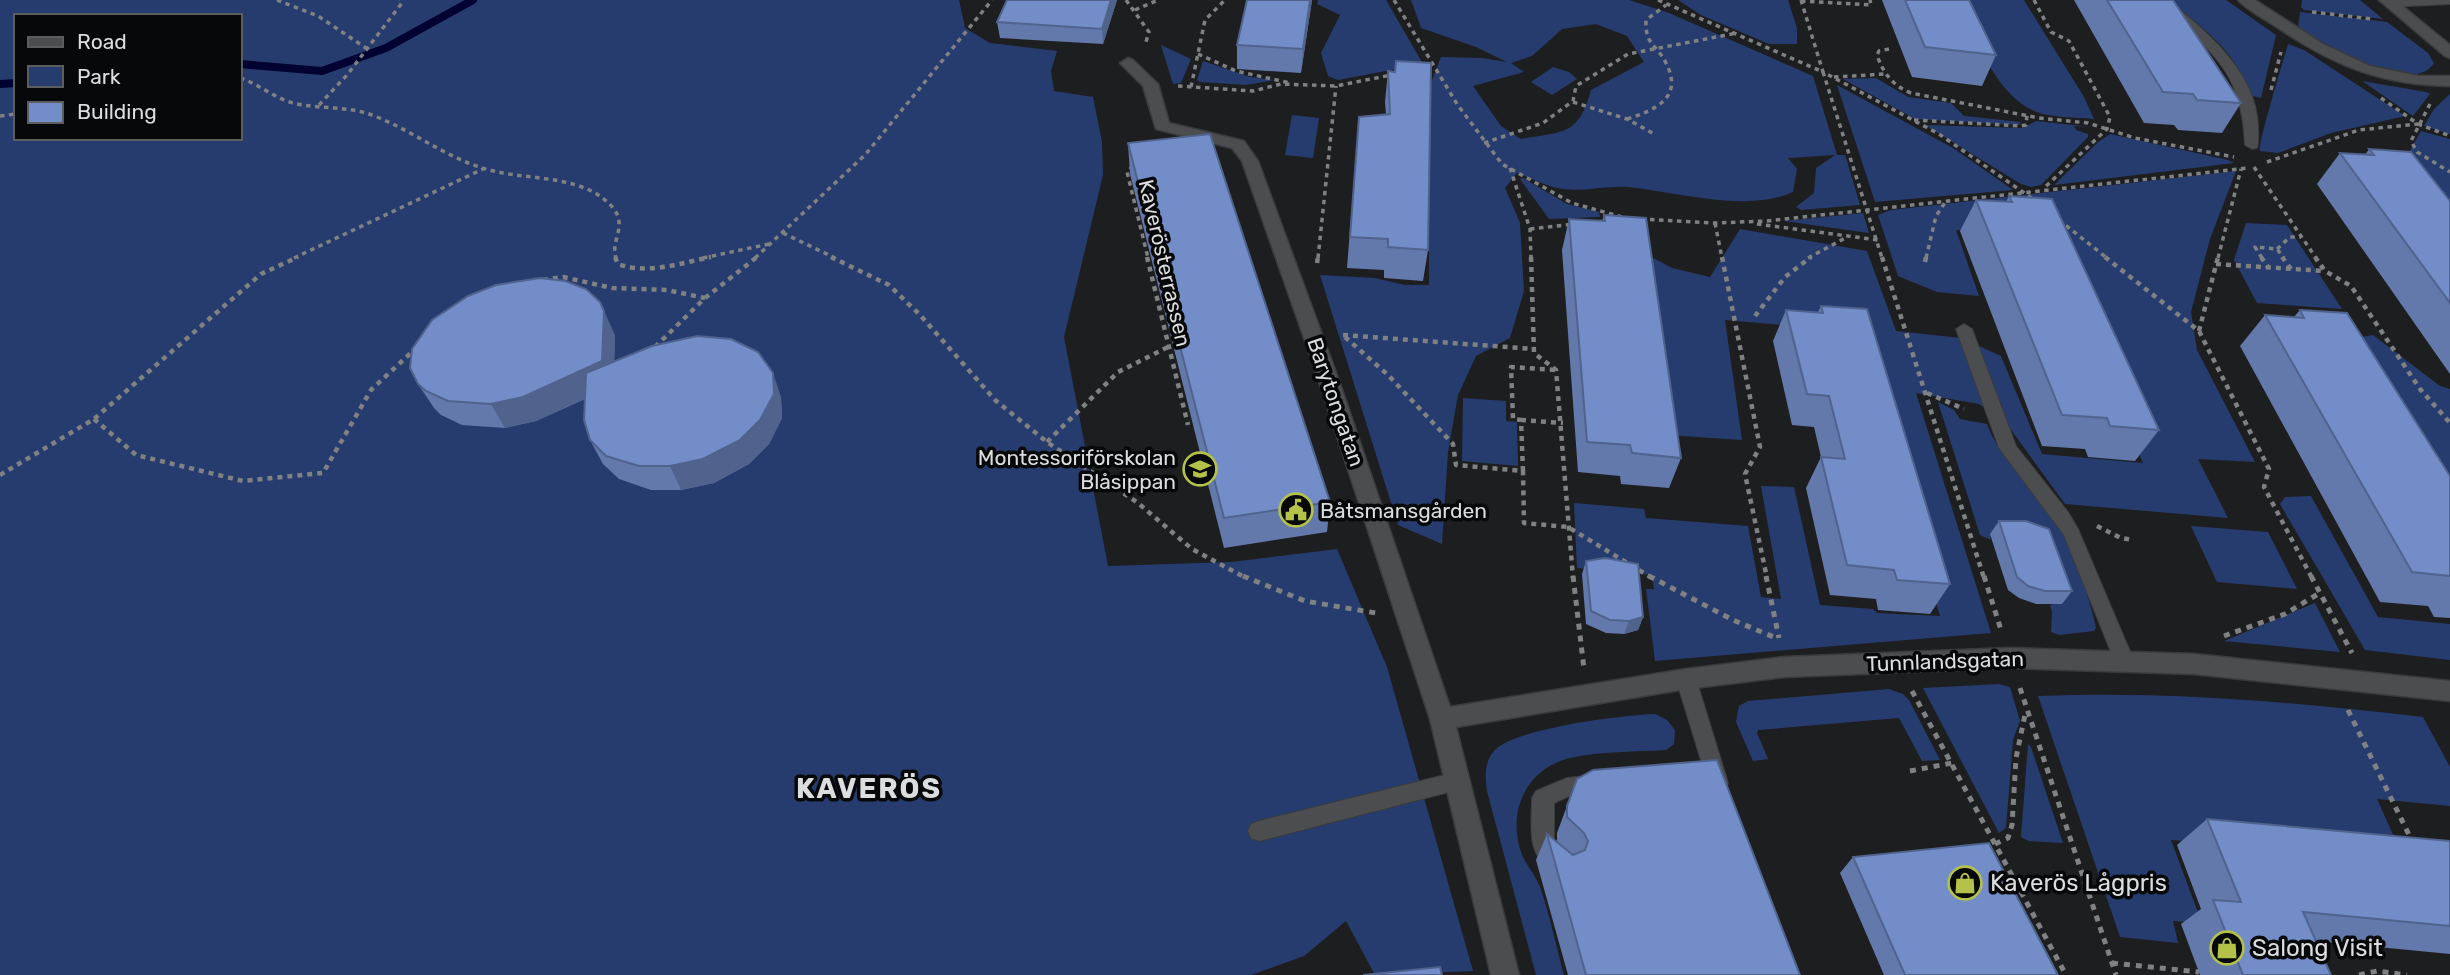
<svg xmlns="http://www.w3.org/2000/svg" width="2450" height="975" font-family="Rubik,sans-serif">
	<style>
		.green { fill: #273c6e; fill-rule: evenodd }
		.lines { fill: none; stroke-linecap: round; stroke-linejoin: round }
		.stream { stroke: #010231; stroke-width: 8 }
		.lane-casing { stroke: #3a3b3d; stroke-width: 2 }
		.street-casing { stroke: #3a3b3d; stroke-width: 3 }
		.path-far2 { stroke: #808183; stroke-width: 3.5; stroke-dasharray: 4.5 4.5; stroke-linecap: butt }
		.path-far1 { stroke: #808183; stroke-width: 4.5; stroke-dasharray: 5 5; stroke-linecap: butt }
		.path { stroke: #808183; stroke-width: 5; stroke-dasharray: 6 6; stroke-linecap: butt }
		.lane { fill: #4b4d4f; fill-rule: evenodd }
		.street { fill: #4b4d4f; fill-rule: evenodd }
		.wall { fill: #6379ac }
		.shaded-wall { fill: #50638c }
		.building { fill: #738dc8; stroke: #50638c; stroke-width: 2 }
		.labels { text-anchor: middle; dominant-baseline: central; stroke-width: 7; stroke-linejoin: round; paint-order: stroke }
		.street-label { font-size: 21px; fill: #dcddde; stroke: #070809 }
		.poi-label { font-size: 21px; fill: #dcddde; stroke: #070809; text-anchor: end }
		.near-poi-label { font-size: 24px; fill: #dcddde; stroke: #070809; text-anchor: start }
		.district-label { font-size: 28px; font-weight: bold; letter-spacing: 2px; fill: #dcddde; stroke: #070809 }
	</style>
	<rect width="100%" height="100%" fill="#1d1e20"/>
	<g class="green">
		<path d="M0 0H959L965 28 990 43 1057 51 1051 71 1054 91 1093 97 1102 142 1103 175 1064 337 1108 566 1231 562 1337 549 1387 667 1473 971 1375 975 1346 921 1304 956 1251 975H0ZM16 16H240V138H16Z"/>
		<polygon points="1318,0 1386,0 1423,64 1338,80 1328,76 1321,53 1340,15 1317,4"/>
		<path d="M1411 0H1629L1669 13 1813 76 1837 155H1845L1847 161 1860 205 1801 210 1796 207 1814 193 1816 168 1835 155 1788 158 1797 169 1793 192C1749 213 1676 192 1628 187 1606 185 1584 192 1563 189 1548 187 1531 178 1517 173L1505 188 1520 223 1524 291 1510 338 1476 356 1458 395 1448 452 1442 544 1398 525 1320 275 1375 278 1405 285H1429V88L1441 57 1482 58 1507 62 1476 47 1421 28ZM1596 24 1627 36 1644 62 1591 90C1578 137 1563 131 1521 139L1501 126 1473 86 1524 72 1511 63 1532 56 1562 29Z"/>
		<polygon points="1678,0 1788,0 1797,28 1797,44 1769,44 1701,15"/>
		<path d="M1957 0H2024L2084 97 2094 119C2076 117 2050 118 2034 111 1994 93 1976 37 1957 0Z"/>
		<path d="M2169 0H2226L2276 35 2261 98 2248 95C2241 54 2200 26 2169 0Z"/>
		<polygon points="2302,0 2360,0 2383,19 2304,10 2301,7"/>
		<path d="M2300 12 2387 22 2428 53 2434 63C2413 98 2321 44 2298 28Z"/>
		<path d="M2288 44 2304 50 2405 116 2331 133 2278 153 2260 151C2258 143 2284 58 2288 44Z"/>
		<polygon points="1161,45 1191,59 1181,83 1173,84"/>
		<polygon points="1203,61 1250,77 1275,80 1246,85 1200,82 1197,80"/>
		<polygon points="1553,67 1569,72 1577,79 1552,95 1531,82"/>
		<polygon points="1876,78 1908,97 1951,103 1964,116 2021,122 2019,125 1915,119 1843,79"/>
		<polygon points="2362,81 2426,92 2430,94 2413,116"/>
		<polygon points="1837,85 1953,148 2013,190 1875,202"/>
		<polygon points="2450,94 2450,134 2424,126 2434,109"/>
		<polygon points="1292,115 1319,118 1313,158 1285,155"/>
		<polygon points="2036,121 2091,127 2074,126 2076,130 2088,134 2088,137 2041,185 2031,187 2021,184 1925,125 2023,128"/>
		<polygon points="2421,131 2450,139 2450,253 2408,154"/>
		<polygon points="2110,134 2228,160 2234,163 2054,185 2097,143"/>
		<polygon points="2236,171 2210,239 2191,312 2197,350 2255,462 2198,459 2228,518 2065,504 2006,423 1979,404 1916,393 1991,633 1655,661 1646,589 1654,589 1652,575 1577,568 1574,503 1644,509 1646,518 1748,526 1761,597 1781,599 1761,486 1794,487 1820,605 1873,609 1877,613 1940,616 1857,338 1795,326 1725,320 1742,440 1667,435 1640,251 1672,268 1710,277 1740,229 1867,251 1896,331 1961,338 2001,356 2042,454 2143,463 2036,228 1992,232 1956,230 1979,296 1937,292 1898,276 1878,215 1891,210"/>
		<polygon points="1523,178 1567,204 1599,212 1600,217 1549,219 1520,179"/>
		<polygon points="1863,213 1869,233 1784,221"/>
		<polygon points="2246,223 2287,225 2342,309 2257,303 2234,260"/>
		<polygon points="2373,335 2440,386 2450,389 2450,547 2327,343"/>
		<polygon points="1463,398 1506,401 1506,421 1517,422 1518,466 1462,461"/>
		<path d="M1938 402 1954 410 1960 419 1987 424C2002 465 2037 490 2059 526 2077 556 2088 594 2096 628L2094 631 2059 635 2051 632 2052 612 2050 605 2059 603 2001 533 1990 537 1991 540 1980 535Z"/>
		<polygon points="2311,496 2378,617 2450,624 2450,660 2365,650 2280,504 2285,497"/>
		<polygon points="2191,526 2268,532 2297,589 2217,582"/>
		<polygon points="2315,603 2340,652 2224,641"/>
		<polygon points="1999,684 2010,687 2020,721 2013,740 2006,828 1999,833 1923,688"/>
		<polygon points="1889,689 1903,694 1909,700 1940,760 1922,761 1899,718 1758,730 1757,733 1768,759 1753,761 1736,722 1739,706 1748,701"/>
		<path d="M2038 696C2167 691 2295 702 2423 717L2450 767V806L2377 799 2403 857 2171 840 2202 923 2173 921 2178 943 2120 937Z"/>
		<path d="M1655 714 1667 720 1675 730 1674 744 1666 750C1635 752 1601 751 1570 758 1528 768 1508 808 1520 849 1524 863 1535 874 1540 887 1550 915 1556 946 1564 975H1536L1487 791C1485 777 1484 761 1495 750 1517 728 1623 715 1655 714Z"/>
		<polygon points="2028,744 2031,747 2063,843 2029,841 2021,837"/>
	</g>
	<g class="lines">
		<g class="stream">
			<polyline points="240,64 322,71 386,48 473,0"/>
			<polyline points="0,84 16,83"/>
		</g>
		<defs>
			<g id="lane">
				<path d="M2155 0H2168C2207 32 2256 72 2258 126 2258 134 2259 141 2257 148L2252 149 2245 145C2242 87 2227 65 2184 26 2175 17 2163 10 2155 0Z"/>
				<polygon points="2387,0 2450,0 2450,4 2389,7 2383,3"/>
				<polygon points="1964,324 1972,329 2016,446 2068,512 2078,529 2134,661 2131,667 2124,669 2117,667 2064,535 1999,448 1956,329"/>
				<polygon points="1686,671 1693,673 1696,679 1728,783 1725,790 1718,792 1711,790 1708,783 1676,679 1679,673"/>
				<polygon points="1457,772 1464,774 1467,781 1464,788 1457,790 1259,841 1251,838 1248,831 1251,824 1259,821"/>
				<path d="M1595 775 1602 777 1605 784 1602 791 1569 796 1554 803V844L1566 860 1563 867 1555 870C1525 858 1532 825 1532 798L1536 791 1567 778Z"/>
			</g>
			<g id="street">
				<path d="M2238 0H2255L2323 44 2370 66 2419 76H2450V86C2381 85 2335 66 2278 28 2265 19 2248 11 2238 0Z"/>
				<polygon points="2379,0 2395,0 2450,45 2450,58 2445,56"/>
				<polygon points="1128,58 1133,60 1158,84 1169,123 1244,141 1258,161 1338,378 1450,707 1686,669 1785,657 2010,648 2194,654 2450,681 2450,701 2194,674 2010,668 1785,677 1686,689 1456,727 1519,975 1491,975 1430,719 1318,378 1242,161 1232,148 1156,129 1143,86 1120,63"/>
			</g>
		</defs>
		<use href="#lane" class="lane-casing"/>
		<use href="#street" class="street-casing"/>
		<g class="path-far2">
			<polyline points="277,0 318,16 366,48"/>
			<polyline points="1126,0 1149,32 1145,45"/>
			<polyline points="1394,0 1457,104 1502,164 1572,203 1622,217"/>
			<polyline points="1658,0 1823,72 1882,258"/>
			<polyline points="1801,0 1823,72 1939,134 2033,199"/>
			<polyline points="2034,0 2051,32 2069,41 2110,117 2107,129 2043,189"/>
			<polyline points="1801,1 1871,5 1870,0"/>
			<polyline points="1135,10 1158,0"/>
			<polyline points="2312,12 2372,19"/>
			<path d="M1889 49 1879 51 1877 55C1883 73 1893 86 1911 93L2039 118 2088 123 2135 138 2234 157"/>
			<polyline points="1198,54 1236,71 1290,83"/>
			<polyline points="1834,77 1885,74"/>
			<path d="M240 78C259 84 274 98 293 103 321 110 350 105 377 117 419 134 453 163 498 172 535 180 587 176 613 208 628 226 610 241 616 258"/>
			<polyline points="1178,86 1253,91 1281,84 1336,86 1391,75"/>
			<polyline points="1191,87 1205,20 1225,0"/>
			<polyline points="2271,90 2281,52"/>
			<polyline points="2381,98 2418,124 2450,136"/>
			<polyline points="1573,102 1627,119 1656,135"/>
			<polyline points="2430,104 2411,141 2417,152 2450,172"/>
			<polyline points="319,105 347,75 402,3 400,0"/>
			<polyline points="0,116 16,114"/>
			<path d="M1627 119C1655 110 1684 98 1666 63 1656 43 1645 46 1646 20L1666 5"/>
			<polyline points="1914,120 2020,126 2026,125 2027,115"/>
			<polyline points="1484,143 1543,123 1573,101 1576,86 1628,54 1737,33"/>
			<polyline points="2267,162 2359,130 2418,124"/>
			<polyline points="1133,166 1127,172 1148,258"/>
			<polyline points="2254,167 2316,258"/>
			<polyline points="1510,168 1530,229 1531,258"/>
			<polyline points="1641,219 1715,223 1767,221 2248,168"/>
			<polyline points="2059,220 2107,258"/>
			<polyline points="1715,223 1722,258"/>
			<polyline points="1757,224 1878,240"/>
			<polyline points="1530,229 1574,224"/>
			<polyline points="783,233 835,258"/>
			<polyline points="2277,249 2290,237 2301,237"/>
			<polyline points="294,258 483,169"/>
			<polyline points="703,258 769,244"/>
			<polyline points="755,258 865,155 992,0"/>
			<polyline points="1318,258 1336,86"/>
			<polyline points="1808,258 1849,236"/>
			<polyline points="1926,258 1936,216 1946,201"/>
			<polyline points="2218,258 2241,169"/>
			<polyline points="2262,258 2255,247 2277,249 2284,258"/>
		</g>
		<g class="path-far1">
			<path d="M615 257 618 264C649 275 680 263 711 257"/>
			<polyline points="831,257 889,285 920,315 995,400 1047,442 1138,503 1192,549 1246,578"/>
			<polyline points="1147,257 1188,425"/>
			<polyline points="1531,257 1534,353 1556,370 1573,578"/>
			<polyline points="1722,257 1760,447 1745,474 1767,578"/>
			<polyline points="1882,257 1984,578"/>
			<polyline points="2105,257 2199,331 2269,469 2264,487 2312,578"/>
			<polyline points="2261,257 2268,267"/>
			<polyline points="2282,257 2291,269"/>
			<polyline points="2315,257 2325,271 2351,286 2420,389 2450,423"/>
			<polyline points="1925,262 1926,257"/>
			<polyline points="1317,263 1318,257"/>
			<polyline points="2216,264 2325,271"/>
			<polyline points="543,280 563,277 612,288 667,290 705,298"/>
			<polyline points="1755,316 1785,277 1811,257"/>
			<polyline points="2199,331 2218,257"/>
			<polyline points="1343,335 1534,349"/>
			<polyline points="1345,337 1388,375 1453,444 1456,465 1523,471 1524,523 1568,527 1652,578"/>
			<polyline points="655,347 705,298 757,257"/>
			<polyline points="1927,393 1964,409"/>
			<polyline points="94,419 136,455 243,481 323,473 371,390 415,349"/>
			<polyline points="1521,420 1563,423"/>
			<polyline points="1047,442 1118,372 1168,347"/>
			<polyline points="1523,471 1521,420 1513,419 1511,367 1556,370"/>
			<polyline points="0,475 94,419 261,274 298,257"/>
			<polyline points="2097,526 2121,538 2133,540"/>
		</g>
		<g class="path">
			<polyline points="1243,576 1305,601 1376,613"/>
			<polyline points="1573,576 1584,669"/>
			<polyline points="1649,576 1733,620 1776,638"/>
			<polyline points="1766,576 1779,638"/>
			<polyline points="1984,576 2001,630"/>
			<polyline points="2311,576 2352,653"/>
			<polyline points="2224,636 2285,614 2318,594"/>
			<polyline points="2020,688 2116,975"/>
			<polyline points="1912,691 2066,975"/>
			<polyline points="2348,710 2412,841"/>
			<polyline points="1910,771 1952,763"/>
			<polyline points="1995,844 2008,838 2012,825 2016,758 2026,710"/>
			<polyline points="2112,963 2199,972"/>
			<polyline points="2359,975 2377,971 2407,975"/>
		</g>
		<use href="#lane" class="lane"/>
		<use href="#street" class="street"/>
	</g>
	<g class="wall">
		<polygon points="1007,0 1117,0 1103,44 1000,38 997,22"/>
		<polygon points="1312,0 1301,73 1237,69 1237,45"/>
		<polygon points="1882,0 1969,0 1996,55 1982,86 1912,77"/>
		<polygon points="2074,0 2173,0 2241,103 2222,133 2178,130 2174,125 2144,123"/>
		<polygon points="1396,61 1428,250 1423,281 1384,278 1384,270 1347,268 1359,117 1386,114 1385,102 1388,71 1395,72"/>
		<polygon points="1128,143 1330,502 1327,532 1224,548 1130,174"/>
		<polygon points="2369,149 2450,201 2450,374 2317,184 2340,153 2365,155"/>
		<polygon points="2009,196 2159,430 2135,461 2088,457 2085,449 2042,446 1960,231 1976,200 2006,202"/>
		<polygon points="1604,215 1681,458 1669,488 1621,484 1620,476 1578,472 1562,250 1569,219 1602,221"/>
		<polygon points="1821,306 1950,584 1930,614 1878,610 1876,599 1830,595 1806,488 1821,457 1814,427 1792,425 1773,341 1786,310 1818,312"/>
		<polygon points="2300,310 2450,476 2450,618 2434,617 2428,606 2380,602 2240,346 2265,315 2294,317"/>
		<polygon points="615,335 614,361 781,397 782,418 769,444 749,464 714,483 681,490 651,490 619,479 603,464 590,440 585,399 536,421 505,428 462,425 441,415 434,408 418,384"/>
		<polygon points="1999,521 2072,591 2062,604 2036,604 2019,598 2008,590 1990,534"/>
		<polygon points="1586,561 1643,617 1638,630 1624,634 1606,633 1586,624 1582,574"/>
		<polygon points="1577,779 1800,975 1568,975 1536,860 1547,834 1557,842 1557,833"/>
		<polygon points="2207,819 2450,841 2450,954 2316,941 2331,975 2200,975 2181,924 2201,909 2177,845"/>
		<polygon points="1853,857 2058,975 1884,975 1840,873"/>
	</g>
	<g class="shaded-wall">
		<polygon points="1111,0 1117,0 1103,44 1102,29"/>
		<polygon points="1310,0 1312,0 1301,73 1303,49"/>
		<polygon points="600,302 615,335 614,385 536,421 505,428 491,404"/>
		<polygon points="773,373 781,397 782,418 769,444 749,464 714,483 681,490 670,466"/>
		<polygon points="1643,617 1638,630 1624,634 1629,621"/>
	</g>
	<g class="building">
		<polygon points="1007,0 1111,0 1102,29 997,22"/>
		<polygon points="1247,0 1310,0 1303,49 1237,45"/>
		<polygon points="1905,0 1969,0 1996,55 1925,47"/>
		<polygon points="2107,0 2173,0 2241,103 2197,100 2193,94 2163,92"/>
		<polygon points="1396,61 1431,63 1428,250 1388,247 1388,239 1350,237 1359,117 1390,114 1388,71 1395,72"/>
		<polygon points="1210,134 1330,502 1224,518 1128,143"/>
		<polygon points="2369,149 2411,152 2450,201 2450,303 2340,153 2374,155"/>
		<polygon points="2009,196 2052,199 2159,430 2110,426 2107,418 2062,415 1976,200 2012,202"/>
		<polygon points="1604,215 1646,218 1681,458 1632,453 1630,445 1587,442 1569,219 1605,221"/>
		<polygon points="540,278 565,281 586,289 600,302 604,311 602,361 523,397 491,404 448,401 426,391 418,384 410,368 412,349 432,320 468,296 496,285"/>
		<polygon points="1821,306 1867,309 1950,584 1897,580 1894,570 1847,565 1821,457 1845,459 1829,396 1807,394 1786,310 1823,313"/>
		<polygon points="2300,310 2347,313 2450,476 2450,576 2412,572 2265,315 2304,318"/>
		<polygon points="697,336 731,339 758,352 773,373 774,394 760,420 740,440 703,459 670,466 639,466 606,456 590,440 584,420 586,373 652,346"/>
		<polygon points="1999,521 2026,521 2049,529 2072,591 2045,591 2028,586 2017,577"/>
		<polygon points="1605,558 1638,564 1643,617 1629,621 1610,620 1591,611 1586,561"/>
		<polygon points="1717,760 1800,975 1586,975 1547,834 1573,855 1585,850 1588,841 1584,833 1567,817 1567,806 1577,779 1593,770"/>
		<polygon points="2207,819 2450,841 2450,926 2303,912 2331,975 2243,975 2213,900 2241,902"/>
		<polygon points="1989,843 2058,975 1905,975 1853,857"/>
		<polygon points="1440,967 1442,975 1363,975"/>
	</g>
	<defs>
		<symbol id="school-ring" viewBox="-11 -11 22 22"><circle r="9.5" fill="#070809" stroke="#b4c24a" stroke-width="1.5"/><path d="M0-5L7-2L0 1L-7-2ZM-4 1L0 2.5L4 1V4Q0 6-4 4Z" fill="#b4c24a"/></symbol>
		<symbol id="civic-ring" viewBox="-11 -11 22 22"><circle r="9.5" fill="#070809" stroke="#b4c24a" stroke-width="1.5"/><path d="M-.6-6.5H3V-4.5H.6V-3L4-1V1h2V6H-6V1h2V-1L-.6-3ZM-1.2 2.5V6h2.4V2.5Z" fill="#b4c24a"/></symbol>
		<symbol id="shop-ring" viewBox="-11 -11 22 22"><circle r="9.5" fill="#070809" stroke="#b4c24a" stroke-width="1.5"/><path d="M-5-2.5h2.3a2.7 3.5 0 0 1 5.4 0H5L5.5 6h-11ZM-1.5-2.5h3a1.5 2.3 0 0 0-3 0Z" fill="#b4c24a"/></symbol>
	</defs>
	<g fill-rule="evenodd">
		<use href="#school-ring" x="1181" y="450" width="38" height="38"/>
		<use href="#civic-ring" x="1277" y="491" width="38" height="38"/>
		<use href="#shop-ring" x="1946" y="864" width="38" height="38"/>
		<use href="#shop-ring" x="2208" y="929" width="38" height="38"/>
	</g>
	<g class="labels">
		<g class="street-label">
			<text transform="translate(1165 263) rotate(77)">Kaverösterrassen</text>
			<text transform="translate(1336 402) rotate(71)">Barytongatan</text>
			<text transform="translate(1945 661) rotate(-2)">Tunnlandsgatan</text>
		</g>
		<g class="poi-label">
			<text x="1176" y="457">Montessoriförskolan<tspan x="1176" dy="24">Blåsippan</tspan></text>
			<text x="1320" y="510" text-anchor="start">Båtsmansgården</text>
		</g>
		<g class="near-poi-label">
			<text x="1990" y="883">Kaverös Lågpris</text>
			<text x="2252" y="948">Salong Visit</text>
		</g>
		<g class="district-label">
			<text x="869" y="788">KAVERÖS</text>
		</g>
	</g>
	<rect x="14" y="14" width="228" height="126" fill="#070809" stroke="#5c5d5e" stroke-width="2"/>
	<rect x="28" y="37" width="35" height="10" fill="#4b4d4f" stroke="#5c5d5e" stroke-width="2"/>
	<text x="77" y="49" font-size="21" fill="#dcddde">Road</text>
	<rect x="28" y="66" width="35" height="21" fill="#273c6e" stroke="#5c5d5e" stroke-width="2"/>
	<text x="77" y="84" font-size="21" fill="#dcddde">Park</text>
	<rect x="28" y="102" width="35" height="21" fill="#738dc8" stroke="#5c5d5e" stroke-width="2"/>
	<text x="77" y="119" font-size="21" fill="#dcddde">Building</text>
</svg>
